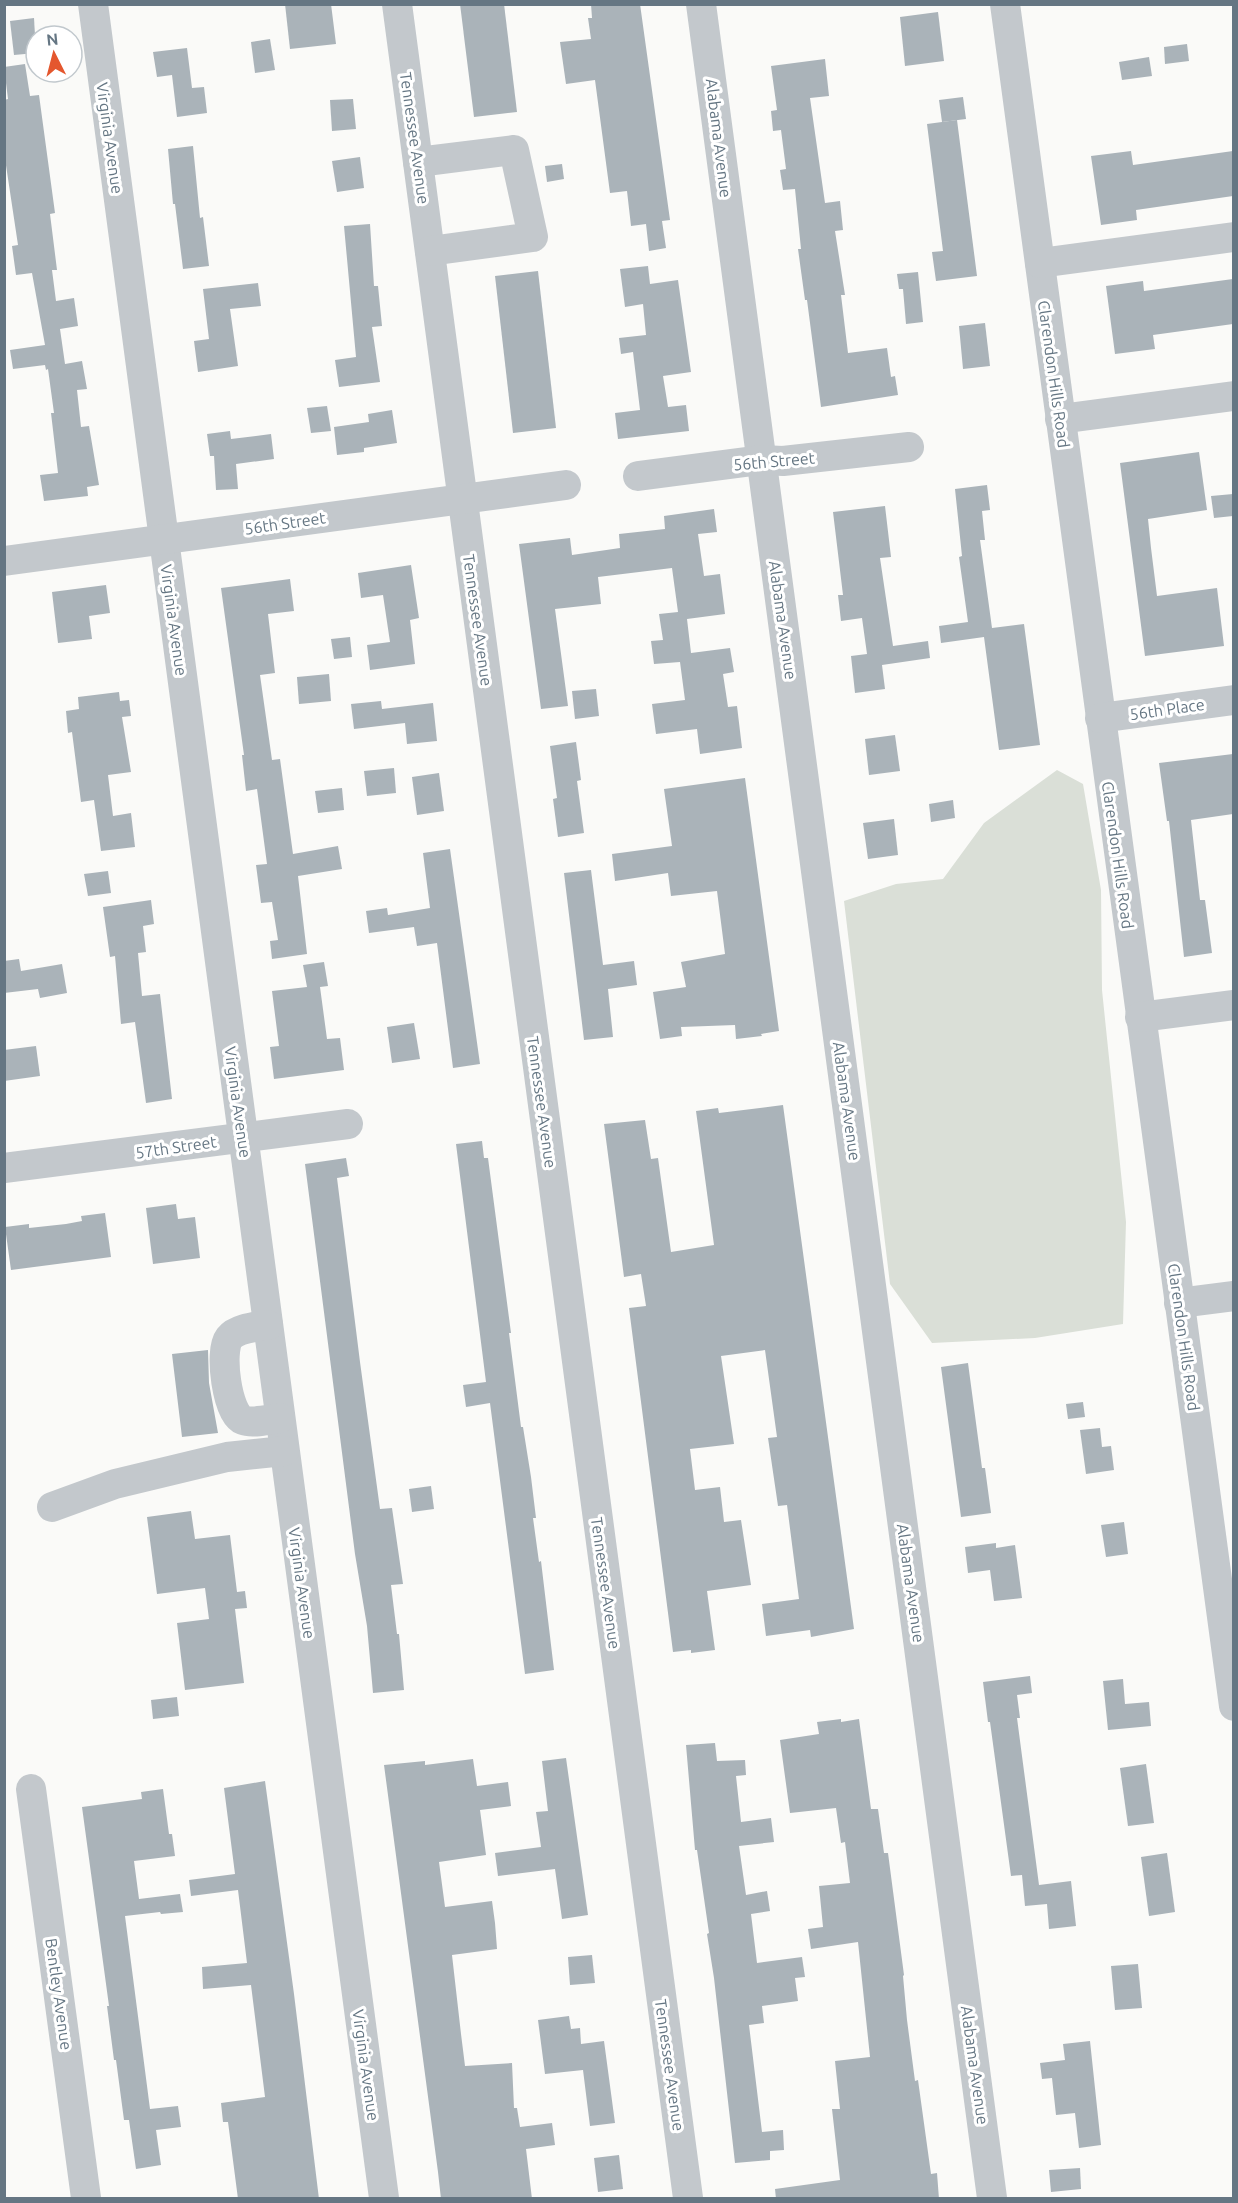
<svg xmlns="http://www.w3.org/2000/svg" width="1238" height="2203" font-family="Ubuntu,sans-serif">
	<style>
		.green { fill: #dadfd7 }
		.building { fill: #aab3b9 }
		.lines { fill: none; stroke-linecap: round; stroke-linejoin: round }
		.minor { stroke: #c3c8cc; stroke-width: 30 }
		.labels { text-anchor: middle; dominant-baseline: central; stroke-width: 6; stroke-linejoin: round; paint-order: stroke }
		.street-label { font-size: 16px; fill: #657683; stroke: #fff }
	</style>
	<rect width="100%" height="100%" fill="#fafaf8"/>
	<polygon class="green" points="1057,770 1083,784 1101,890 1102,990 1126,1222 1123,1324 1035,1338 932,1343 890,1284 844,901 896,884 943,879 984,823"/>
	<g class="building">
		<polygon points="285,4 331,4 336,44 290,49"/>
		<polygon points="460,4 504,4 517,112 474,117"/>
		<polygon points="591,4 640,4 670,220 662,221 666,248 649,251 646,224 631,226 627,191 610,193 595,80 566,84 560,42 591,39 588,18 592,18"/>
		<polygon points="938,12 944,61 905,66 900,17"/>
		<polygon points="34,18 36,53 14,55 10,21"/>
		<polygon points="270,39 275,70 255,73 251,42"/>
		<polygon points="1187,44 1189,61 1165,64 1164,47"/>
		<polygon points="187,48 192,88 204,87 207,113 177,117 172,75 157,77 153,52"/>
		<polygon points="1149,57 1152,76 1122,80 1119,62"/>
		<polygon points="825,59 829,96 810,98 825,203 840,201 843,230 835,231 845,295 841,295 848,353 887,348 891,377 895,376 898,395 821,407 807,300 805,300 798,249 801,249 795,189 783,190 780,170 786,169 781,130 773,131 771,111 777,110 771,66"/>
		<polygon points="25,64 30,96 39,95 55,213 50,214 57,270 52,270 56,301 74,298 78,326 60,329 65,364 82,361 87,389 77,390 81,427 89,426 99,485 87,487 88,496 44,501 40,475 58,473 51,413 54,413 48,369 46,370 45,365 13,369 10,350 45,345 32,273 16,275 12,246 18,245 4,152 4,100 8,99 4,67"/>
		<polygon points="963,97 966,119 942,122 939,100"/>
		<polygon points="353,99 356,129 332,131 330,100"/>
		<polygon points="957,120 977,276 936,281 932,252 943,251 927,124"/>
		<polygon points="193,146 200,218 203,217 209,266 183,269 175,204 173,204 168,149"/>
		<polygon points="1131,151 1133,165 1233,151 1233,196 1136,210 1137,220 1101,225 1091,156"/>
		<polygon points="360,157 364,188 337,192 332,161"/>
		<polygon points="562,164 564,179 547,182 545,166"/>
		<polygon points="370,224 374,286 378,286 382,326 372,327 380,382 339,387 335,360 356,357 344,226"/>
		<polygon points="648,266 650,284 678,280 691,372 663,376 668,407 686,405 689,431 618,439 615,413 640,410 633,352 621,354 619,338 646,335 643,304 625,307 620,269"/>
		<polygon points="538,271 556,428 513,433 495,276"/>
		<polygon points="918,272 923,322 906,324 903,289 899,289 897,274"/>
		<polygon points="1233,279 1233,324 1153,335 1155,349 1115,354 1106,286 1143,281 1144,291"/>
		<polygon points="258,283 261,306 230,309 238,366 198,372 194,341 209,339 203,289"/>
		<polygon points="985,323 990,366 963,369 959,326"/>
		<polygon points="327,406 331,431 311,433 307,408"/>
		<polygon points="392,410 397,443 364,448 364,452 337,455 334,427 369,422 368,414"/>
		<polygon points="230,431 231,439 271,434 274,459 236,464 238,489 216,490 214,456 210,456 207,434"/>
		<polygon points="1199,452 1207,510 1148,519 1151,548 1157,596 1217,588 1224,646 1145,656 1120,463"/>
		<polygon points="987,485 990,510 982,511 985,540 980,540 992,628 1024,624 1040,745 999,750 984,637 941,643 939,626 968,622 959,557 962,556 955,489"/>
		<polygon points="1233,494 1233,516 1214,518 1211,496"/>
		<polygon points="885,506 891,557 880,558 893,646 928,641 930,658 882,665 885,689 855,693 851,656 867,654 862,618 841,621 838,595 843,595 833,512"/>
		<polygon points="714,509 717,532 698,534 704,576 720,574 725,614 687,619 691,653 730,648 734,672 723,674 728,707 737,706 742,748 700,754 697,729 656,734 652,704 685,700 680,662 654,664 651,641 663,640 659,614 678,612 672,568 598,577 601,604 555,609 568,706 541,709 519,544 570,538 572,555 620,548 619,534 665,529 664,516"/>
		<polygon points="411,565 419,618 410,620 415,664 370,670 367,645 390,642 383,595 361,598 358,573"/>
		<polygon points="290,579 294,611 268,614 275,673 260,675 272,760 280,759 293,854 338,846 342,869 298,876 307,954 272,959 270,941 278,940 272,902 261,903 256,865 267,864 257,789 246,791 242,755 244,755 221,588"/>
		<polygon points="106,585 110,613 89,616 92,639 58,643 52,592"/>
		<polygon points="350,637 352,657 334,659 331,639"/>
		<polygon points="329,674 331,701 299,704 297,677"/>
		<polygon points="596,689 599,716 575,719 572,691"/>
		<polygon points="119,692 120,701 129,700 131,716 122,717 131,772 108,775 113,816 131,813 135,847 101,851 94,800 81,802 72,732 68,733 66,711 79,709 78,697"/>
		<polygon points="381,701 382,709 433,703 437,741 407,744 405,723 354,729 351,704"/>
		<polygon points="895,735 900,771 869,775 865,739"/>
		<polygon points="576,742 581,780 577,781 584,833 558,837 553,799 557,798 550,746"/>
		<polygon points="1233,754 1233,814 1191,820 1200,900 1205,900 1212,953 1184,957 1169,821 1167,821 1159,763"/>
		<polygon points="394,768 396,793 367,796 364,771"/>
		<polygon points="439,773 444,811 417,815 412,777"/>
		<polygon points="745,778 779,1031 761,1034 762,1036 736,1039 735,1025 681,1027 682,1036 660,1039 653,992 686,987 681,962 725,954 717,891 671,896 668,873 615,881 612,854 672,846 664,789"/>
		<polygon points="342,788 344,810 318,813 315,791"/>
		<polygon points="953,800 955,818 931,822 929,804"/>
		<polygon points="894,819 898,855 868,859 863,823"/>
		<polygon points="450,849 480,1064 453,1068 437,943 417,946 414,927 369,933 366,911 387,908 388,915 430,908 423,853"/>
		<polygon points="591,870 603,965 634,961 637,985 608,989 613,1037 584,1040 564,873"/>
		<polygon points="108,871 111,893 88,896 84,874"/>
		<polygon points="151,900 154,924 143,926 146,952 138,953 142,996 160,994 172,1099 146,1103 135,1022 121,1024 115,956 110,957 103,907"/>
		<polygon points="19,959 21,971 62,964 67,993 40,998 38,989 4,993 4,961"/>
		<polygon points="324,962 328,986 320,987 327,1039 340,1038 344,1070 274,1079 270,1047 279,1046 272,991 307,987 303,965"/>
		<polygon points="414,1023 420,1059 392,1063 387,1027"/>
		<polygon points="36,1046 40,1076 4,1081 4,1050"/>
		<polygon points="783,1105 854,1629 811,1637 810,1630 766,1636 762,1604 799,1599 787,1505 778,1506 768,1438 777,1437 765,1350 721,1356 734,1444 690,1449 695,1490 720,1487 724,1522 741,1520 751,1585 707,1591 715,1650 691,1653 691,1650 673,1652 629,1308 646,1306 641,1274 624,1277 604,1124 645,1120 651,1159 658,1158 671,1252 714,1245 696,1111 718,1108 719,1113"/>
		<polygon points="482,1141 484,1158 488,1158 511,1333 509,1333 521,1427 523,1427 531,1477 536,1518 533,1518 539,1562 541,1561 554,1670 525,1674 490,1403 466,1407 463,1385 486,1382 456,1144"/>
		<polygon points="346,1158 349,1176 337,1178 360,1362 380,1509 392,1508 403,1584 391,1585 397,1634 399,1634 404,1690 373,1693 367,1626 355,1554 305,1164"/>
		<polygon points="176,1204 178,1219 195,1217 200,1258 153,1264 146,1208"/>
		<polygon points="105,1213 111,1257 11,1270 5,1227 29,1224 29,1228 66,1224 82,1221 81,1216"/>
		<polygon points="208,1350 209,1383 218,1433 182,1437 172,1354"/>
		<polygon points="968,1363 982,1468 985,1468 991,1513 961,1517 941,1367"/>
		<polygon points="1083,1402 1085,1417 1068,1419 1066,1404"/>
		<polygon points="1100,1428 1102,1447 1111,1446 1114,1470 1086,1474 1080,1430"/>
		<polygon points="431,1486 434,1509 412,1512 409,1489"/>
		<polygon points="191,1511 195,1539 230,1535 237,1592 245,1591 247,1608 235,1609 244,1683 185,1690 177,1623 209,1619 205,1588 157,1594 147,1517"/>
		<polygon points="1124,1522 1128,1554 1106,1557 1101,1525"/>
		<polygon points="996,1543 996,1548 1015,1545 1022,1598 994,1601 990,1570 968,1573 965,1547"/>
		<polygon points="1030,1676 1032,1693 1017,1695 1020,1718 1017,1718 1039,1885 1071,1881 1076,1926 1049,1929 1047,1904 1025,1906 1022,1875 1011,1876 990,1722 988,1722 983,1682"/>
		<polygon points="1123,1679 1125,1704 1149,1702 1151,1726 1108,1730 1103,1681"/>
		<polygon points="177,1697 179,1716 153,1719 151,1700"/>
		<polygon points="841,1719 841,1722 859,1719 871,1809 878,1809 884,1853 888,1853 904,1975 903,1976 907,2020 915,2081 918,2080 931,2174 937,2173 939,2199 776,2199 775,2189 840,2180 832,2109 840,2109 835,2061 870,2057 858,1942 811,1949 808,1929 823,1927 819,1886 850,1883 845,1842 841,1843 836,1808 790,1813 780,1740 819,1734 817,1722"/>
		<polygon points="715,1743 717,1761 745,1760 746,1775 736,1776 741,1822 771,1818 774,1842 739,1846 746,1895 767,1891 770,1911 751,1914 757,1963 802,1957 805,1977 795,1978 798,2001 762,2006 764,2023 749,2025 762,2132 783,2130 784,2150 770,2151 770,2160 735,2163 714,1978 707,1934 709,1933 697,1850 695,1850 686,1745"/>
		<polygon points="566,1758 588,1915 562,1919 555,1869 498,1876 495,1853 541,1847 536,1812 548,1811 542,1761"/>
		<polygon points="473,1759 477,1786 508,1782 511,1806 480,1810 486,1855 439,1862 445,1907 492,1901 495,1923 497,1949 452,1955 461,2034 465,2066 512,2063 514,2108 517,2108 520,2127 552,2123 555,2145 526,2149 532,2199 441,2199 438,2172 384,1765 425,1761 425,1765"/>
		<polygon points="1146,1764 1154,1823 1128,1826 1120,1768"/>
		<polygon points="265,1781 294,1994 319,2199 238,2199 228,2122 223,2122 221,2103 265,2097 251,1985 203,1989 202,1967 247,1963 238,1890 191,1896 189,1880 235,1874 224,1788"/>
		<polygon points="163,1789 169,1834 172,1834 175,1856 134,1861 139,1899 180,1894 183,1912 161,1914 160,1912 125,1916 150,2109 178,2106 181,2127 156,2130 161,2165 136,2169 129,2120 124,2120 116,2060 114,2060 107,2006 109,2006 82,1807 142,1799 141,1792"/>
		<polygon points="1167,1853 1175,1912 1149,1916 1141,1857"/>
		<polygon points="592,1955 595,1983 570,1985 568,1957"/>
		<polygon points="1138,1964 1142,2008 1115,2010 1111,1966"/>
		<polygon points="569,2016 571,2029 580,2028 581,2044 604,2041 615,2123 590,2126 583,2070 545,2074 538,2020"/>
		<polygon points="1090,2041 1101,2145 1079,2148 1075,2113 1056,2115 1052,2078 1042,2079 1040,2063 1065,2060 1063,2044"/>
		<polygon points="619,2155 623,2189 598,2192 594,2158"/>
		<polygon points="1080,2168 1081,2189 1051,2192 1049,2170"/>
	</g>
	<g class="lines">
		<g class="minor">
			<polyline points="93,4 384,2198"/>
			<polyline points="397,4 688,2198"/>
			<polyline points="701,4 992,2198"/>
			<polyline points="1005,4 1234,1706"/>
			<polyline points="418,162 514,150 533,237 430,251"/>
			<polyline points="1040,263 1234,237"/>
			<polyline points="1060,419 1234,396"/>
			<polyline points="638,476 761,460 783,461 909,447"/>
			<polyline points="4,561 566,485"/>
			<polyline points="1100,718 1234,700"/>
			<polyline points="1140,1017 1234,1005"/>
			<polyline points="4,1168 348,1124"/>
			<polyline points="1179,1303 1234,1296"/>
			<path d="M268 1325C256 1327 237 1328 229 1338 219 1351 227 1414 243 1420 253 1424 270 1419 280 1418"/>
			<polyline points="52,1507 115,1484 227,1457 284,1451"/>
			<polyline points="31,1789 86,2198"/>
		</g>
	</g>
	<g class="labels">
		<g class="street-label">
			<text transform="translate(110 138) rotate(82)">Virginia Avenue</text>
			<text transform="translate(415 138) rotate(82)">Tennessee Avenue</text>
			<text transform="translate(719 138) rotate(83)">Alabama Avenue</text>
			<text transform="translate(1054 374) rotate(82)">Clarendon Hills Road</text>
			<text transform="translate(774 461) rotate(-5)">56th Street</text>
			<text transform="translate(285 523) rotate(-8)">56th Street</text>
			<text transform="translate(174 620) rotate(82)">Virginia Avenue</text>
			<text transform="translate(478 620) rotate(82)">Tennessee Avenue</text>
			<text transform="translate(783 620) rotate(82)">Alabama Avenue</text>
			<text transform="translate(1167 709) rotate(-8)">56th Place</text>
			<text transform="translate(1118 855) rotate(82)">Clarendon Hills Road</text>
			<text transform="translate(847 1101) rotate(82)">Alabama Avenue</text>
			<text transform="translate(238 1102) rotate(82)">Virginia Avenue</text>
			<text transform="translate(542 1102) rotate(82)">Tennessee Avenue</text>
			<text transform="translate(176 1147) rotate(-8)">57th Street</text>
			<text transform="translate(1184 1337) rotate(82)">Clarendon Hills Road</text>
			<text transform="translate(302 1583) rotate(82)">Virginia Avenue</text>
			<text transform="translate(606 1583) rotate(82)">Tennessee Avenue</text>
			<text transform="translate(911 1583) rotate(82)">Alabama Avenue</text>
			<text transform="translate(59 1994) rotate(82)">Bentley Avenue</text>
			<text transform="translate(366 2065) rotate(82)">Virginia Avenue</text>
			<text transform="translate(670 2065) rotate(82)">Tennessee Avenue</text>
			<text transform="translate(975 2065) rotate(82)">Alabama Avenue</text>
		</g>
	</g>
	<rect width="1238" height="2203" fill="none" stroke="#657683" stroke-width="12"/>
	<g transform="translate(54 54) rotate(354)"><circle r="28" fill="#ffffff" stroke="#c1c8cd" stroke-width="1.5"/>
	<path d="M0-4.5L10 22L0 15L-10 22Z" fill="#e4572e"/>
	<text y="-9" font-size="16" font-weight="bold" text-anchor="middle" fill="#657683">N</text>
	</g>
</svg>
